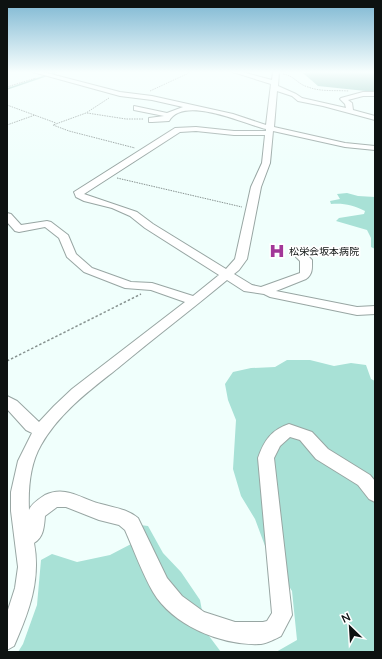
<svg xmlns="http://www.w3.org/2000/svg" width="382" height="659" font-family="Lato,'Noto Sans JP',sans-serif">
	<style>
		.green { fill: #a8e1d6 }
		.water { fill: #7ebbb0 }
		.lines { fill: none; stroke-linecap: round; stroke-linejoin: round }
		.stream { stroke: #7ebbb0; stroke-width: 1.5 }
		.minor-casing { stroke: #98a6a3; stroke-width: 2 }
		.path-far1 { stroke: #899492; stroke-width: 1; stroke-dasharray: 1.5 1; stroke-linecap: butt }
		.path { stroke: #899492; stroke-width: 1.5; stroke-dasharray: 2.5 2; stroke-linecap: butt }
		.minor { fill: #fff; fill-rule: evenodd }
		.labels { text-anchor: middle; dominant-baseline: central; stroke-width: 3.5; stroke-linejoin: round; paint-order: stroke }
		.poi-label { font-size: 10px; fill: #0d1211; stroke: #fff; text-anchor: start }
	</style>
	<rect width="100%" height="100%" fill="#f0fffc"/>
	<g class="green">
		<path d="M347 193 358 196 375 197V249L371 247V238L367 230 336 221 339 218 364 214 365 211C353 205 344 203 331 204L330 201 340 199 337 194Z"/>
		<polygon points="287,360 310,360 334,366 351,363 366,365 371,379 375,381 375,652 276,652 297,640 292,591 268,554 255,519 241,496 233,469 236,420 228,400 225,384 233,372 251,368 275,367"/>
		<polygon points="140,525 148,526 163,553 181,572 200,600 206,632 221,652 18,652 23,644 37,605 41,560 52,554 77,562 110,555 133,543"/>
	</g>
	<polygon class="water" points="311,72 375,72 375,92 318,86 303,73"/>
	<g class="lines">
		<polyline class="stream" points="7,89 57,72"/>
		<defs>
			<path id="minor" d="M33 72H43L120 92 152 96 233 114 266 125 271 84 233 72H242L272 80 273 72H279L278 86 296 94 302 98 346 108 345 104 340 99 341 98 363 92H375V96H363L348 100 352 103 353 110 375 116V120L323 106 298 101 292 96 277 91 274 127 345 143 375 146V150L345 147 273 131 270 163 261 187 247 259 239 270 234 274 252 285 261 287 300 273V261L296 257 299 249H307L308 251V256L312 260C312 268 313 274 306 279L276 291 357 307 375 306V314L357 315 270 297 264 294 244 291 227 280C191 310 154 338 118 368 90 390 59 413 41 445 30 464 28 488 29 510 32 503 39 499 45 495 66 485 81 499 101 504 115 508 127 509 138 518L167 578 182 596 204 612 235 622H263L267 621 272 613 258 458C264 441 271 430 289 424L312 432 328 449 370 475 375 481V502L369 499 358 485 316 459 300 440 290 437 280 446 274 458 292 615 281 636C275 639 268 643 261 644 223 646 173 626 153 592 142 573 134 550 125 530L119 525 99 520 66 507H57L45 516C44 526 44 537 34 543 41 580 29 612 14 646L7 650V613L15 588 18 567 11 511V492L18 461 32 433 26 430 7 409V396L17 401 39 422 54 406 72 389 185 302 151 290 125 288 84 272 67 257 59 238 45 227 19 232 15 231 7 222V213L11 214 21 225 47 221 51 222 68 235 76 254 92 268 131 282 152 283 193 296 219 275 145 228 130 216 112 208 84 201 76 197 74 192 175 128 196 127 234 131H266V129C244 124 184 95 169 121L152 122H149V118L164 116 134 110V106L167 113 183 107 152 100 120 96ZM196 131 234 135H265L262 163 251 187 235 259 226 269 153 224 137 212 84 194 180 132Z"/>
		</defs>
		<use href="#minor" class="minor-casing"/>
		<g class="path-far1">
			<path d="M283 74C295 76 297 84 308 87 321 92 335 90 349 91"/>
			<polyline points="7,87 36,78"/>
			<polyline points="150,91 191,72"/>
			<polyline points="109,98 86,113 53,125 69,131 135,148"/>
			<polyline points="7,105 56,123"/>
			<polyline points="87,113 126,119 144,119"/>
			<polyline points="7,125 35,115"/>
			<polyline points="117,178 242,207"/>
		</g>
		<polyline class="path" points="7,361 141,294"/>
		<use href="#minor" class="minor"/>
	</g>
	<linearGradient id="sky" x2="0" y2="1"><stop stop-color="#7db7d2"/><stop offset="0.44" stop-color="#f8fffe"/><stop offset="1" stop-color="#f8fffe" stop-opacity="0"/></linearGradient>
	<rect width="382" height="164" fill="url(#sky)"/>
	<defs>
		<symbol id="hospital-bare" viewBox="-9 -9 18 18"><path d="M-5-5h3v3.5h4V-5h3V5h-3V1.5h-4V5h-3Z" fill="#a23798" stroke="#fff" stroke-width="2.5" paint-order="stroke"/></symbol>
	</defs>
	<g fill-rule="evenodd">
		<use href="#hospital-bare" x="266" y="240" width="22" height="22"/>
	</g>
	<g class="labels">
		<g class="poi-label">
			<text x="289" y="251">松栄会坂本病院</text>
		</g>
	</g>
	<rect width="382" height="659" fill="none" stroke="#0d1211" stroke-width="16"/>
	<g transform="translate(350 627) rotate(335)" stroke="#ffffff" stroke-width="3" paint-order="stroke">
	<path d="M0-3L7 15L0 10L-7 15Z" fill="#0d1211"/>
	<text y="-6" font-size="11" font-weight="bold" text-anchor="middle" fill="#0d1211">N</text>
	</g>
</svg>
